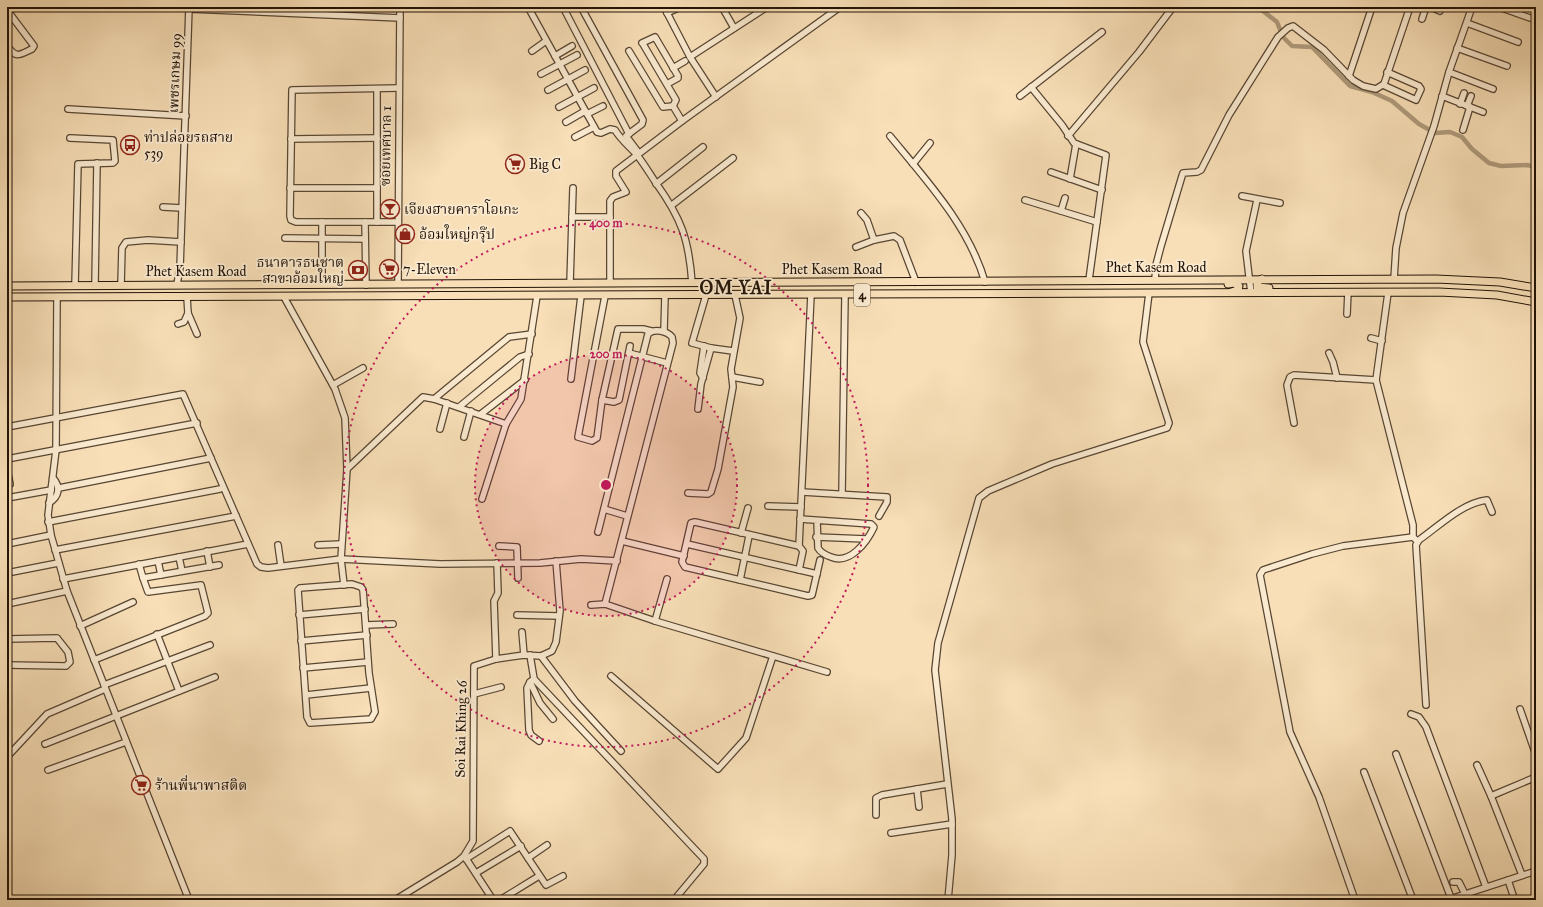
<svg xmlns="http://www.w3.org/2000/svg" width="1543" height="907" font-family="'IM FELL Great Primer','Noto Serif Thai',serif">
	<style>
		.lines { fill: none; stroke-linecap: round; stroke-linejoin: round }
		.canal { stroke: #af9a7b; stroke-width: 4.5 }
		.minor-casing { stroke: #584633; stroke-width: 8 }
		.major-casing { stroke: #221307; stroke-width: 9 }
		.minor { stroke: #faead0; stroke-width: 5.5 }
		.major { stroke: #f8dfb7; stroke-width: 7 }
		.ring { fill: none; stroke: #c2185b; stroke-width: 2; stroke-dasharray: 2 4 }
		.labels { text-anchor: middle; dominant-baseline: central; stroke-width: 3.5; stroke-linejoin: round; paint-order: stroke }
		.shield { fill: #faead0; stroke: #635443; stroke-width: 1 }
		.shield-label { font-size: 13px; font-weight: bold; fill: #221307 }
		.street-label { font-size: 14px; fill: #221307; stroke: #faead0 }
		.poi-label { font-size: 14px; fill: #221307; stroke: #faead0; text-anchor: start }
		.district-label { font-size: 18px; font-weight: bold; letter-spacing: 1px; fill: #221307; stroke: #faead0 }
		.centre { fill: #c2185b; stroke: #faead0; stroke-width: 2 }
		.ring-label { font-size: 12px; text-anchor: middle; font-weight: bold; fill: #c2185b; stroke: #faead0; stroke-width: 3.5; stroke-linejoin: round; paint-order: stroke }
	</style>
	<rect width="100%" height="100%" fill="#f8dfb7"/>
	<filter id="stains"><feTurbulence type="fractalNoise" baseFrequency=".005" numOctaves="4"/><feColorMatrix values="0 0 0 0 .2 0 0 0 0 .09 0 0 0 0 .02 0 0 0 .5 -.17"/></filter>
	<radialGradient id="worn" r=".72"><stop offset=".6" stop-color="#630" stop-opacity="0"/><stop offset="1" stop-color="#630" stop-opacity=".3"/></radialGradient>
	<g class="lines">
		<polyline class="canal" points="1258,7 1277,22 1283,37 1292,46 1312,47 1350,86 1372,92 1392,101 1419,124 1435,133 1450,132 1462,137 1472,149 1489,163 1501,166 1528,165 1536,168"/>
		<defs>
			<g id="minor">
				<path d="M528 7 597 132 601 133 610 129 615 130C621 140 629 146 637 155 644 164 650 174 656 183 681 218 689 239 692 283"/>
				<polyline points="563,7 629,134"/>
				<polyline points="581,7 643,120 642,124 626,136 638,152"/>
				<polyline points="664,7 690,57 716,97"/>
				<polyline points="722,7 734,28"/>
				<polyline points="1431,7 1440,11"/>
				<polyline points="1499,7 1530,18"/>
				<polyline points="189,9 400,18"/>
				<path d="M7 10 34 46 32 49C19 55 17 59 7 46"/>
				<polyline points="667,13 680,7"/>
				<polyline points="1422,19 1426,7"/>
				<polyline points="1467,23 1518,42"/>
				<polyline points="1457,48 1507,66"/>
				<polyline points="532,51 546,41"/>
				<polyline points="629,51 663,107 673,106 682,121"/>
				<polyline points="555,56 572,46"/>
				<polyline points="690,57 767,7"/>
				<polyline points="673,68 685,61"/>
				<polyline points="1449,72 1493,89"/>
				<polyline points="541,74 577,55"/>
				<polyline points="1349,76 1372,7"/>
				<polyline points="667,84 678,78 678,76 655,37 642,43 643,44 676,100 673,106"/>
				<polyline points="1383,85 1416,100 1421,89 1419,86 1387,72"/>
				<polyline points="1031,87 1062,125 1074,143 1106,155 1089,280"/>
				<polyline points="377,89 377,222"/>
				<polyline points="548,90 585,70"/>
				<polyline points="1020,96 1102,32"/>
				<polyline points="1442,96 1483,112"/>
				<polyline points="1460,104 1464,93"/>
				<polyline points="1467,106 1471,96"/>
				<polyline points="559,107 594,88"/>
				<polyline points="68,109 186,116"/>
				<polyline points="587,114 603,106"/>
				<polyline points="566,122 585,111"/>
				<polyline points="1463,130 1470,107"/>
				<path d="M890 136C926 180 969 226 985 282"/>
				<polyline points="1068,136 1139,52 1173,7"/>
				<polyline points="575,137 594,127"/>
				<polyline points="70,138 113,140 115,161 113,163 78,164 75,286"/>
				<polyline points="291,139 377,138"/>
				<polyline points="913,164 930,143"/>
				<polyline points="1051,172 1102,190"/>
				<polyline points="1070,179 1076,144"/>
				<polyline points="656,184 703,147"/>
				<polyline points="290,188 377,188"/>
				<polyline points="1242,196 1280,203"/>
				<polyline points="1025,200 1097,222"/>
				<polyline points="672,205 733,158"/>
				<polyline points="163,207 182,208"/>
				<polyline points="1061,211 1065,198"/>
				<polyline points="861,213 867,220 874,240 894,236 900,240 916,282"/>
				<polyline points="572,217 610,217"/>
				<polyline points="322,222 322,284"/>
				<polyline points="365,222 366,285"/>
				<polyline points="397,222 296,222 291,220 290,216 292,90 399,88"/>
				<polyline points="285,238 365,239"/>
				<polyline points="856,247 874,240"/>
				<polyline points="1394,279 1396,248 1403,213 1434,126 1449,72 1472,7"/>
				<polyline points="1155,280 1156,265 1161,246 1182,176 1183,173 1197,172 1201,170 1229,115 1278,37 1288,28 1293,26 1324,50 1353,80 1363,86 1376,89 1384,84 1410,7"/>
				<polyline points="570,283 573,188"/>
				<polyline points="610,283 610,201 613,197 626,192 616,176 616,171 682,121 840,7"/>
				<polyline points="177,284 180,268 189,7"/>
				<polyline points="398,284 400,7"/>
				<polyline points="95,285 97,163"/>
				<polyline points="121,285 122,248 126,242 148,240 181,242"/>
				<polyline points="1251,293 1246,251 1257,200"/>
				<polyline points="1388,293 1376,380 1413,525 1413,537 1416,540"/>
				<polyline points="706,295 692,343 711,348"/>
				<polyline points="605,296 578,437 592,441 597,438 602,400 614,402 619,400 630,346"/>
				<polyline points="57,297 56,450 48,515 51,535 67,591 189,900"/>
				<polyline points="187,297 188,313 197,334"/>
				<polyline points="284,297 335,389 345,418 347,469 341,559 344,585"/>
				<polyline points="1347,314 1348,292"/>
				<polyline points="178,324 184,322 188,313"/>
				<polyline points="664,331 665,295"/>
				<polyline points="1371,338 1382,341"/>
				<polyline points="629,353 667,363"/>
				<polyline points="1329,353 1333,362 1337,378"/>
				<polyline points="732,377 760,382"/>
				<polyline points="703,378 700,373 704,346"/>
				<polyline points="571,379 581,296"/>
				<polyline points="333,385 363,368"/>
				<polyline points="434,399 509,337 532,334"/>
				<polyline points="602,400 618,329 643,329 651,331"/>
				<polyline points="459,407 520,357 529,354"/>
				<polyline points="698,409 701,384 711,348 733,351"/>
				<polyline points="481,414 525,380"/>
				<polyline points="1294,423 1287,385 1290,377 1294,375 1376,380"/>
				<polyline points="7,427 183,394 257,564 261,567 268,568 341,559 440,564 540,563 581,559 617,561"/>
				<polyline points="440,429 447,403"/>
				<polyline points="464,437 471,411"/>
				<polyline points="7,459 197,423"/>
				<polyline points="7,469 10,484"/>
				<polyline points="347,469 423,397 434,399 506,424"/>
				<polyline points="59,488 211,458"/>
				<polyline points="802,492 887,497 887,502 879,516"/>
				<polyline points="688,493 708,494 711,492 718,469 733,387 731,369 740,318 735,295"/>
				<polyline points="842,494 845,295"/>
				<polyline points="7,498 51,490"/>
				<polyline points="482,499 506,424 521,399 537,296"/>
				<path d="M49 503C59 497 61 487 53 478"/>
				<polyline points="768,506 801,507"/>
				<polyline points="604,509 627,516"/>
				<path d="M800 519 871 524 874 527C867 542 850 565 831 557 825 555 821 553 818 548L817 521"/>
				<polyline points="48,522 220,489"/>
				<path d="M598 532 648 334C654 328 667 331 672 337L673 343 605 604"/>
				<polyline points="741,533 748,508"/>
				<polyline points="816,537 866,539"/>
				<polyline points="622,541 684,556"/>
				<polyline points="7,544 51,535"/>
				<polyline points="687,544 817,574"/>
				<polyline points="278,545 281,566"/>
				<polyline points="318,545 341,544"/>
				<polyline points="499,546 517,547 518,578"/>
				<polyline points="799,546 811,295"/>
				<polyline points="55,550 236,516"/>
				<polyline points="207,551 210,567"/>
				<polyline points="179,557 182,571"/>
				<polyline points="158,561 161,575"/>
				<polyline points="139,564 143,578 219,565"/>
				<polyline points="799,570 803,551 799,546 695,522 691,523 682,562 685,567 808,596 812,595 820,560"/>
				<polyline points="7,573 58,563"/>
				<polyline points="63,579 248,544"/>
				<polyline points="740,580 749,536"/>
				<polygon points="352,584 361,587 363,590 369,673 375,712 371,719 310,723 307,717 298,590 300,588"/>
				<polyline points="7,604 67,591"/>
				<polyline points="591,605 605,604 655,621 827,672"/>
				<polyline points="299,615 365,609"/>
				<polyline points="517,615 559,616"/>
				<polyline points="655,621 667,579"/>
				<polyline points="366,625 393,624"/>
				<polyline points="80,626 133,602"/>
				<polyline points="522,632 524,655"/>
				<polyline points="157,634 179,691"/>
				<polyline points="7,639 57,638 68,652 70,662 66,666 7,665"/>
				<polyline points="301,641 367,635"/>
				<polyline points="530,655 534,679 704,859 704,864 674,900"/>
				<polyline points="541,656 575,701 621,751"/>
				<polyline points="496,659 494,601 498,593 497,563"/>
				<polyline points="94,660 205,616 208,613 201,585 148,592 143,578"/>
				<polyline points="303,668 368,662"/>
				<polyline points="611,676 718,769 746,738 773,656"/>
				<polyline points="534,679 530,682 527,688 529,730 531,735 539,741"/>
				<polyline points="530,682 540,703 553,719"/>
				<polyline points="104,685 210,645"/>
				<polyline points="474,694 501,687"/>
				<polyline points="306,695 371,688"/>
				<path d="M1426 705 1416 545 1419 540C1439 526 1462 503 1487 500L1492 512"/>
				<polyline points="1520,709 1536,755"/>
				<polyline points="1411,714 1419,717 1426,727 1486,887"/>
				<polyline points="45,744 215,677"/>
				<polyline points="1396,754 1451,898"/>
				<polyline points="7,757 47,714 105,689"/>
				<polyline points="1477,765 1491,796"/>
				<polyline points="48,770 126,742"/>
				<polyline points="1364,772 1413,900"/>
				<polyline points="917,789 919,807"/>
				<polyline points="876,815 876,798 882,795 947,784"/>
				<polyline points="891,833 952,824"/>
				<polyline points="465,857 493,900"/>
				<polyline points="528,858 547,845"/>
				<polyline points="466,859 510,831 546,885 563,876"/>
				<polyline points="476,873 521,846"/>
				<polyline points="1522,875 1491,796 1536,777"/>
				<polyline points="1508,880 1514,898"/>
				<polyline points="1453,882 1459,882 1465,894"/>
				<polyline points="7,889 8,888"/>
				<polyline points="395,900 457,862 464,856 473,841 474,666 496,659 524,655 541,656 552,651 556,642 560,611 556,561"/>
				<polyline points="500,900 539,876"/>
				<polyline points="948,900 952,855 952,819 935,670 938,643 979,498 988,491 1052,464 1167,428 1169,423 1143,342 1149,293"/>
				<polyline points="1355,900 1319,797 1290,732 1260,575 1263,570 1312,554 1343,546 1413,537"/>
				<polyline points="1447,900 1536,871"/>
			</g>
			<g id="major">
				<polyline points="1262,279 1257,282 1257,287 1269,288"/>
				<polyline points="1228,284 1234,283 1239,286 1238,290 1231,292"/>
				<polyline points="7,286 1436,279 1500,282 1536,288"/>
				<polyline points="7,297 1439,292 1497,295 1536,302"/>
			</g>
		</defs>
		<use href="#minor" class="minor-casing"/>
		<use href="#major" class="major-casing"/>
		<use href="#minor" class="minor"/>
		<use href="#major" class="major"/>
	</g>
	<circle cx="606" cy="485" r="131" fill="#c2185b" fill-opacity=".12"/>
	<g class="ring">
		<circle cx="606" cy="485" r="131"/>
		<circle cx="606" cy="485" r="262"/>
	</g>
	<defs>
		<symbol id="bus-ring" viewBox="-11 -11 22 22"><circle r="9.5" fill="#faead0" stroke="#8f2418" stroke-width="1.5"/><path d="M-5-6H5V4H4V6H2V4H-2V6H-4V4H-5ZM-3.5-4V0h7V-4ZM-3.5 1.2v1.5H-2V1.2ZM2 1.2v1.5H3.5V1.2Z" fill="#8f2418"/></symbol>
		<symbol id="supermarket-ring" viewBox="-11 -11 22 22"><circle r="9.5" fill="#faead0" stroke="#8f2418" stroke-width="1.5"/><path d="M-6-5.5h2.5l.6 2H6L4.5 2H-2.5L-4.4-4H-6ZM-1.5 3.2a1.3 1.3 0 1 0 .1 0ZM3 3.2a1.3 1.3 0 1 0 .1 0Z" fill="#8f2418"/></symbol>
		<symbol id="bar-ring" viewBox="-11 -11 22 22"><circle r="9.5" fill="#faead0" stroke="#8f2418" stroke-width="1.5"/><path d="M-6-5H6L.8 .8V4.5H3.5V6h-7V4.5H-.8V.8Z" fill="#8f2418"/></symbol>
		<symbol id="shop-ring" viewBox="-11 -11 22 22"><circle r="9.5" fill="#faead0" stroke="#8f2418" stroke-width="1.5"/><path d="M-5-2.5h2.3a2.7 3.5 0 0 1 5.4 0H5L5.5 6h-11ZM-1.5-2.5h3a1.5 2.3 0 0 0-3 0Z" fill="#8f2418"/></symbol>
		<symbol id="bank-ring" viewBox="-11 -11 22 22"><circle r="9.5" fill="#faead0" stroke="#8f2418" stroke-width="1.5"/><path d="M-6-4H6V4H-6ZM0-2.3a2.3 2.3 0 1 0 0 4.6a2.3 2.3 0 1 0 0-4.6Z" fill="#8f2418"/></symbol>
	</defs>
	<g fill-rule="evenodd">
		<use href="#bus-ring" x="119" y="134" width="22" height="22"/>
		<use href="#supermarket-ring" x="504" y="153" width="22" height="22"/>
		<use href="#bar-ring" x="379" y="198" width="22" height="22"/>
		<use href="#shop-ring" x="394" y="223" width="22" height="22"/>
		<use href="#supermarket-ring" x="378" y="258" width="22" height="22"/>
		<use href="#bank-ring" x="347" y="259" width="22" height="22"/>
		<use href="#supermarket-ring" x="130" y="774" width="22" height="22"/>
	</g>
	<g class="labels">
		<rect class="shield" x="854" y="284" width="16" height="22" rx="3"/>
		<g class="shield-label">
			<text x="862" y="295">4</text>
		</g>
		<g class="street-label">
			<text transform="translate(175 73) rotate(-88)">เพชรเกษม 99</text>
			<text transform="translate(386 146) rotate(-89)">ซอยเทศบาล 1</text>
			<text x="1156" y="267">Phet Kasem Road</text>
			<text x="832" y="269">Phet Kasem Road</text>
			<text x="196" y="271">Phet Kasem Road</text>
			<text transform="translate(461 729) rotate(-89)">Soi Rai Khing 26</text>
		</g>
		<g class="poi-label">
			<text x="144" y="137">ท่าปล่อยรถสาย<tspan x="144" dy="16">539</tspan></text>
			<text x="529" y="164">Big C</text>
			<text x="404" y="209">เจียงฮายคาราโอเกะ</text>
			<text x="419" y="234">อ้อมใหญ่กรุ๊ป</text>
			<text x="344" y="262" text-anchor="end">ธนาคารธนชาต<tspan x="344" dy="16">สาขาอ้อมใหญ่</tspan></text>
			<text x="403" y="269">7-Eleven</text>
			<text x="155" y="785">ร้านพี่นาพาสติด</text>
		</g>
		<g class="district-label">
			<text x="736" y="288">OM YAI</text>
		</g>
	</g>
	<circle cx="606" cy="485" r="6" class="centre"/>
	<g class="ring-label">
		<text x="606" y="227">400 m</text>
		<text x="606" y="358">200 m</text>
	</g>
	<rect width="1543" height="907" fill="none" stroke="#f8dfb7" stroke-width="24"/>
	<rect x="8" y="8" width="1527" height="891" fill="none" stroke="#221307" stroke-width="2"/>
	<rect x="12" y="12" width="1519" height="883" fill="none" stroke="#221307"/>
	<rect width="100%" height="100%" filter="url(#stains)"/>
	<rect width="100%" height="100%" fill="url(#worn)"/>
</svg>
